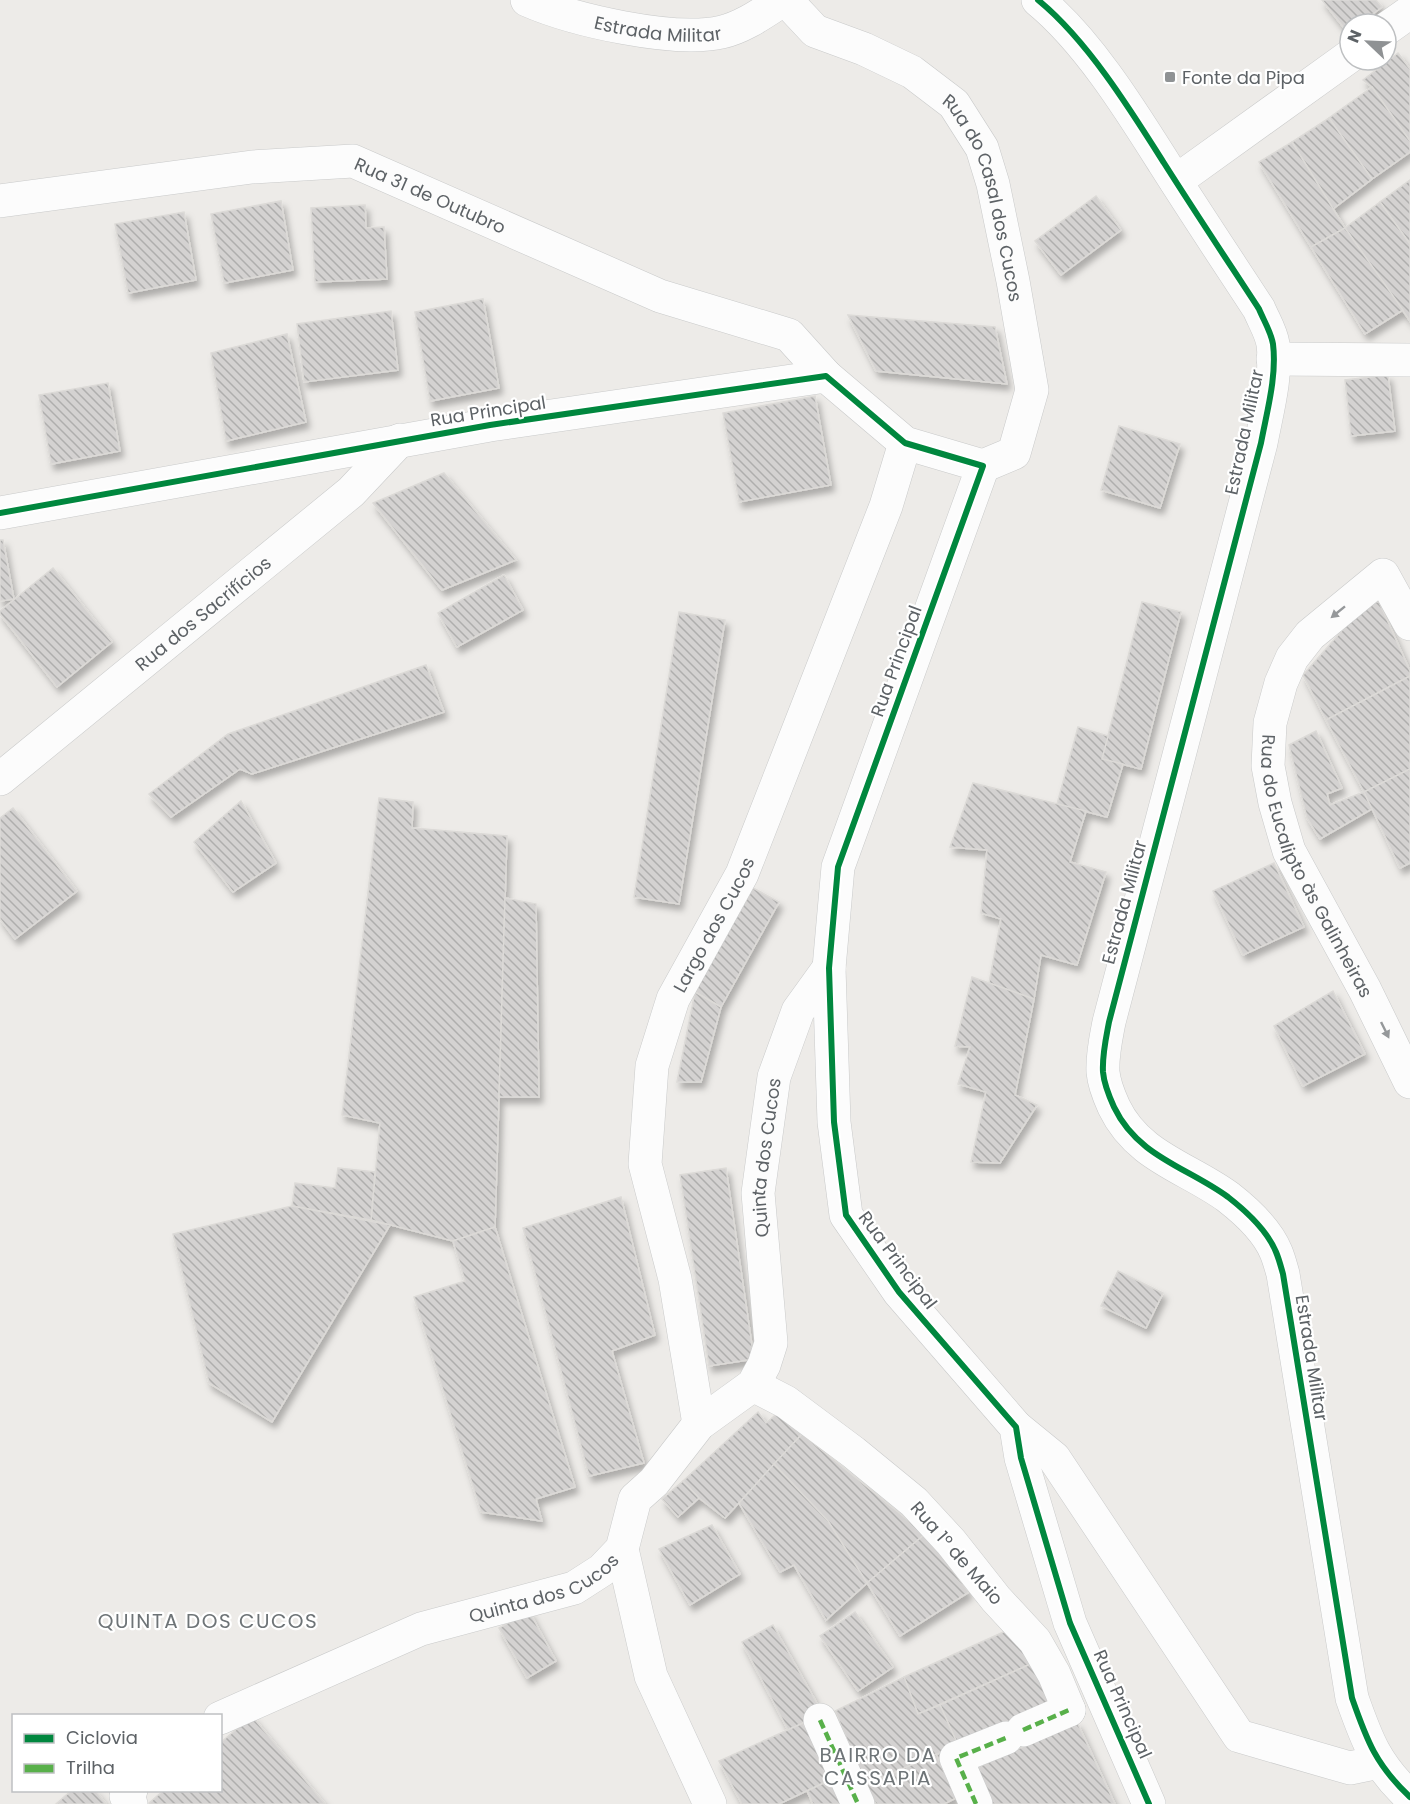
<svg xmlns="http://www.w3.org/2000/svg" width="1410" height="1804" font-family="Poppins,sans-serif">
	<style>
		.building { fill: url(#building-back-hatch); stroke: #dcdad7; stroke-width: 1.5; filter: url(#shadow) }
		.lines { fill: none; stroke-linecap: round; stroke-linejoin: round }
		.pedestrian-casing { stroke: #c9caca; stroke-width: 34 }
		.minor-casing { stroke: #c9caca; stroke-width: 34 }
		.tertiary-casing { stroke: #c9caca; stroke-width: 34 }
		.pedestrian { stroke: #fcfcfc; stroke-width: 33 }
		.minor { stroke: #fcfcfc; stroke-width: 33 }
		.tertiary { stroke: #fcfcfc; stroke-width: 33 }
		.quiet { stroke: #58b04a; stroke-width: 4.5; stroke-dasharray: 9 4.5; stroke-linecap: butt }
		.cycleway-casing { stroke: #fff; stroke-width: 10 }
		.cycleway { stroke: #00873e; stroke-width: 6 }
		.oneway { fill: #95989a }
		.poi-dot { fill: #8f9294; stroke: #fff; stroke-width: 2 }
		.labels { text-anchor: middle; dominant-baseline: central; stroke-width: 4.5; stroke-linejoin: round; paint-order: stroke }
		.street-label { font-size: 18px; fill: #5d6266; stroke: #fff }
		.poi-label { font-size: 18px; fill: #5d6266; stroke: #fff; text-anchor: start }
		.neighbourhood-label { font-size: 20px; letter-spacing: 1.5px; fill: #6e7477; stroke: #fff }
	</style>
	<defs>
		<pattern id="building-back-hatch" width="6" height="6" patternUnits="userSpaceOnUse" patternTransform="scale(1.5)"><rect width="6" height="6" fill="#d4d2d1"/><path d="M-1 5l2 2M0 0l6 6M5-1l2 2" fill="none" stroke="#afaead"/></pattern>
		<filter id="shadow"><feDropShadow dx="3.5" dy="6" stdDeviation="3" flood-color="#0004"/></filter>
	</defs>
	<rect width="100%" height="100%" fill="#edebe8"/>
	<g class="building">
		<polygon points="1322,0 1376,0 1382,7 1360,24 1350,24 1350,31 1348,33"/>
		<polygon points="1398,53 1410,69 1410,141 1372,87 1363,80"/>
		<polygon points="1372,87 1410,141 1410,152 1372,179 1329,118"/>
		<polygon points="1329,118 1372,179 1333,209 1292,142"/>
		<polygon points="1292,142 1345,228 1311,247 1259,162"/>
		<polygon points="1410,180 1410,244 1380,202"/>
		<polygon points="1096,196 1121,230 1061,275 1035,241"/>
		<polygon points="281,201 293,270 224,283 211,214"/>
		<polygon points="1380,202 1410,244 1410,321 1345,228"/>
		<polygon points="365,205 366,228 384,227 387,279 315,282 311,208"/>
		<polygon points="184,212 196,280 128,293 115,224"/>
		<polygon points="1345,228 1403,310 1365,334 1311,247"/>
		<polygon points="483,299 499,388 430,401 415,312"/>
		<polygon points="391,311 398,370 304,382 297,324"/>
		<polygon points="848,315 995,327 1007,384 876,371"/>
		<polygon points="287,334 306,422 226,441 211,353"/>
		<polygon points="1388,375 1395,431 1351,436 1345,380"/>
		<polygon points="108,383 120,451 51,464 39,395"/>
		<polygon points="815,396 831,485 739,502 723,413"/>
		<polygon points="1119,426 1180,444 1160,508 1101,490"/>
		<polygon points="444,473 516,560 442,590 373,503"/>
		<polygon points="0,540 3,540 14,599 0,601"/>
		<polygon points="53,568 112,642 57,687 0,614 0,611"/>
		<polygon points="504,575 523,610 457,647 438,613"/>
		<polygon points="1142,602 1181,612 1141,769 1102,759"/>
		<polygon points="1367,602 1379,602 1410,671 1410,676 1326,720 1303,675"/>
		<polygon points="679,612 725,620 679,904 634,897"/>
		<polygon points="426,665 444,712 252,774 240,769 171,817 149,794 228,734"/>
		<polygon points="1410,676 1410,769 1364,792 1326,720"/>
		<polygon points="1078,727 1108,736 1102,759 1123,764 1107,817 1057,804"/>
		<polygon points="1316,731 1342,788 1327,794 1330,805 1364,792 1372,809 1320,839 1307,818 1289,745"/>
		<polygon points="1410,769 1410,863 1400,868 1364,792"/>
		<polygon points="973,783 1086,811 1070,862 1106,872 1077,965 1041,955 1034,999 989,983 1001,919 981,913 987,850 950,847"/>
		<polygon points="379,798 413,802 412,828 507,836 495,1227 453,1241 371,1220 380,1123 342,1115"/>
		<polygon points="241,801 276,863 233,892 194,842"/>
		<polygon points="13,808 77,891 15,939 0,919 0,818"/>
		<polygon points="1274,863 1304,927 1243,955 1213,891"/>
		<polygon points="753,888 779,902 721,1007 695,992"/>
		<polygon points="505,898 536,904 539,1097 499,1097"/>
		<polygon points="972,977 1034,999 1015,1095 1037,1105 1000,1163 971,1162 986,1092 958,1084 970,1047 955,1046"/>
		<polygon points="1333,991 1365,1054 1303,1086 1274,1026"/>
		<polygon points="695,992 721,1007 701,1082 677,1082"/>
		<polygon points="338,1168 375,1172 371,1220 292,1206 295,1183 335,1188"/>
		<polygon points="726,1168 754,1359 709,1366 680,1175"/>
		<polygon points="621,1197 655,1335 612,1351 644,1463 589,1476 523,1228"/>
		<polygon points="292,1206 390,1225 272,1422 209,1383 173,1234"/>
		<polygon points="495,1227 575,1487 536,1499 542,1521 481,1512 414,1297 465,1281 453,1241"/>
		<polygon points="1118,1271 1163,1293 1146,1328 1101,1306"/>
		<polygon points="758,1412 766,1423 779,1412 802,1434 725,1518 699,1498 683,1481"/>
		<polygon points="802,1434 925,1534 867,1583 828,1521 774,1464"/>
		<polygon points="774,1464 828,1521 867,1583 826,1620 794,1565 780,1572 739,1503"/>
		<polygon points="683,1481 699,1498 678,1517 662,1499"/>
		<polygon points="712,1525 740,1574 690,1605 659,1549"/>
		<polygon points="925,1534 969,1592 900,1636 867,1583"/>
		<polygon points="529,1611 556,1661 527,1678 499,1628"/>
		<polygon points="855,1612 893,1667 858,1691 820,1636"/>
		<polygon points="773,1625 819,1707 803,1723 788,1730 742,1642"/>
		<polygon points="1008,1630 1035,1662 918,1714 904,1677"/>
		<polygon points="1035,1662 1053,1703 958,1745 940,1705"/>
		<polygon points="904,1677 918,1714 940,1705 958,1745 866,1785 835,1711"/>
		<polygon points="252,1716 325,1804 150,1804 149,1803 164,1790 220,1790 220,1743"/>
		<polygon points="1077,1722 1115,1804 990,1804 974,1769"/>
		<polygon points="803,1723 832,1779 779,1804 742,1804 719,1761"/>
		<polygon points="936,1754 956,1798 944,1804 876,1804 866,1785"/>
		<polygon points="832,1779 843,1804 813,1804 807,1791"/>
		<polygon points="72,1790 95,1790 106,1804 56,1804"/>
	</g>
	<g class="lines">
		<defs>
			<g id="pedestrian">
				<polyline points="820,1720 858,1804"/>
				<polyline points="1023,1730 1069,1710"/>
				<polyline points="976,1804 956,1758 1006,1738"/>
			</g>
			<g id="minor">
				<path id="s1" d="M786 0 815 31 864 49 912 72 954 104 982 148 993 184 1013 281 1032 390 1014 453 983 466"/>
				<polyline points="1386,29 1410,12"/>
				<polyline points="1176,181 1350,56"/>
				<path id="s2" d="M0 201 252 167 353 161 660 296 789 335 826 376"/>
				<polyline points="1273,359 1410,360"/>
				<polyline points="0,513 490,425 826,376 905,443 983,466 838,867 829,968 834,1122 846,1215 899,1292 1016,1427 1021,1458 1070,1623 1149,1804"/>
				<path id="s3" d="M1410 624 1383 575 1310 635 1292 658 1281 683 1270 723 1268 766 1275 803 1289 851 1365 990 1410 1082"/>
				<path id="s4" d="M0 779 351 492 400 440"/>
				<polyline points="753,1385 786,1402 853,1452 914,1502 951,1542 996,1599 1035,1641 1054,1674 1069,1710"/>
				<path id="s5" d="M699 1424 675 1279 645 1164 652 1066 673 999 742 874 886 506 905 443"/>
				<polyline points="1016,1427 1054,1458 1239,1736 1350,1768 1379,1762"/>
				<polyline points="622,1549 651,1676 710,1804"/>
				<path id="s6" d="M220 1718 421 1629 574 1588 602 1570 622 1549 635 1499 654 1482 699 1424 753 1385 764 1365 771 1343 758 1193 774 1077 798 1011 829 968"/>
				<polyline points="131,1790 126,1796 131,1804"/>
			</g>
			<g id="tertiary">
				<path id="s7" d="M527 0C573 20 673 43 722 32 744 27 764 12 783 0"/>
				<path d="M1038 0C1087 40 1130 109 1164 163 1195 212 1227 260 1259 309 1264 321 1271 332 1273 344 1277 376 1267 411 1261 443L1109 1022C1106 1038 1102 1055 1103 1072 1104 1084 1109 1096 1114 1107 1138 1157 1187 1167 1228 1197 1246 1211 1267 1230 1276 1252 1279 1259 1281 1267 1283 1274L1352 1698C1367 1741 1376 1765 1410 1797"/>
			</g>
		</defs>
		<use href="#pedestrian" class="pedestrian-casing"/>
		<use href="#minor" class="minor-casing"/>
		<use href="#tertiary" class="tertiary-casing"/>
		<use href="#pedestrian" class="pedestrian"/>
		<use href="#minor" class="minor"/>
		<use href="#tertiary" class="tertiary"/>
		<g class="quiet">
			<polyline points="820,1720 858,1804"/>
			<polyline points="1023,1730 1069,1710"/>
			<polyline points="976,1804 956,1758 1006,1738"/>
		</g>
		<defs>
			<g id="cycleway">
				<path d="M1038 0C1087 40 1130 109 1164 163 1195 212 1227 260 1259 309 1264 321 1271 332 1273 344 1277 376 1267 411 1261 443L1109 1022C1106 1038 1102 1055 1103 1072 1104 1084 1109 1096 1114 1107 1138 1157 1187 1167 1228 1197 1246 1211 1267 1230 1276 1252 1279 1259 1281 1267 1283 1274L1352 1698C1367 1741 1376 1765 1410 1797"/>
				<polyline points="0,513 490,425 826,376 905,443 983,466 838,867 829,968 834,1122 846,1215 899,1292 1016,1427 1021,1458 1070,1623 1149,1804"/>
			</g>
		</defs>
		<use href="#cycleway" class="cycleway-casing"/>
		<use href="#cycleway" class="cycleway"/>
	</g>
	<defs><path id="oneway-solid" d="M-6-.8H1V-3.2L6.5 0L1 3.2V.8H-6Z" transform="scale(1.5)"/></defs>
	<g class="oneway">
		<use href="#oneway-solid" transform="translate(1338 612) rotate(141)"/>
		<use href="#oneway-solid" transform="translate(1385 1030) rotate(64)"/>
	</g>
	<rect class="poi-dot" x="1164" y="71" width="12" height="12" rx="3"/>
	<g class="labels">
		<g class="street-label">
			<text stroke="none"><textPath href="#s7" startOffset="135">Estrada Militar</textPath></text>
			<text stroke="none"><textPath href="#s2" startOffset="440">Rua 31 de Outubro</textPath></text>
			<text stroke="none"><textPath href="#s1" startOffset="300">Rua do Casal dos Cucos</textPath></text>
			<text transform="translate(488 411) rotate(-9)">Rua Principal</text>
			<text transform="translate(1244 432) rotate(-78)">Estrada Militar</text>
			<text stroke="none"><textPath href="#s4" startOffset="262">Rua dos Sacrifícios</textPath></text>
			<text transform="translate(896 661) rotate(-70)">Rua Principal</text>
			<text stroke="none"><textPath href="#s3" startOffset="402">Rua do Eucalipto às Galinheiras</textPath></text>
			<text transform="translate(1124 902) rotate(-75)">Estrada Militar</text>
			<text stroke="none"><textPath href="#s5" startOffset="519">Largo dos Cucos</textPath></text>
			<text stroke="none"><textPath href="#s6" startOffset="890">Quinta dos Cucos</textPath></text>
			<text transform="translate(898 1260) rotate(53)">Rua Principal</text>
			<text transform="translate(1312 1358) rotate(81)">Estrada Militar</text>
			<text transform="translate(957 1553) rotate(49)">Rua 1º de Maio</text>
			<text stroke="none"><textPath href="#s6" startOffset="350">Quinta dos Cucos</textPath></text>
			<text transform="translate(1123 1704) rotate(66)">Rua Principal</text>
		</g>
		<g class="poi-label">
			<text x="1182" y="77">Fonte da Pipa</text>
		</g>
		<g class="neighbourhood-label">
			<text x="208" y="1621">QUINTA DOS CUCOS</text>
			<text x="878" y="1755">BAIRRO DA<tspan x="878" dy="23">CASSAPIA</tspan></text>
		</g>
	</g>
	<rect x="12" y="1714" width="210" height="78" fill="#ffffff" stroke="#bec0c2" stroke-width="1.5"/>
	<rect x="24" y="1734" width="30" height="9" fill="#00873e" stroke="#bec0c2" stroke-width="1.5"/>
	<text x="66" y="1744" font-size="18" fill="#5d6266">Ciclovia</text>
	<rect x="24" y="1764" width="30" height="9" fill="#58b04a" stroke="#bec0c2" stroke-width="1.5"/>
	<text x="66" y="1774" font-size="18" fill="#5d6266">Trilha</text>
	<g transform="translate(1368 42) rotate(293)"><circle r="28" fill="#ffffff" stroke="#bec0c2" stroke-width="1.5"/>
	<path d="M0-4.5L10 22L0 15L-10 22Z" fill="#8f9294"/>
	<text y="-9" font-size="16" font-weight="bold" text-anchor="middle" fill="#5d6266">N</text>
	</g>
</svg>
